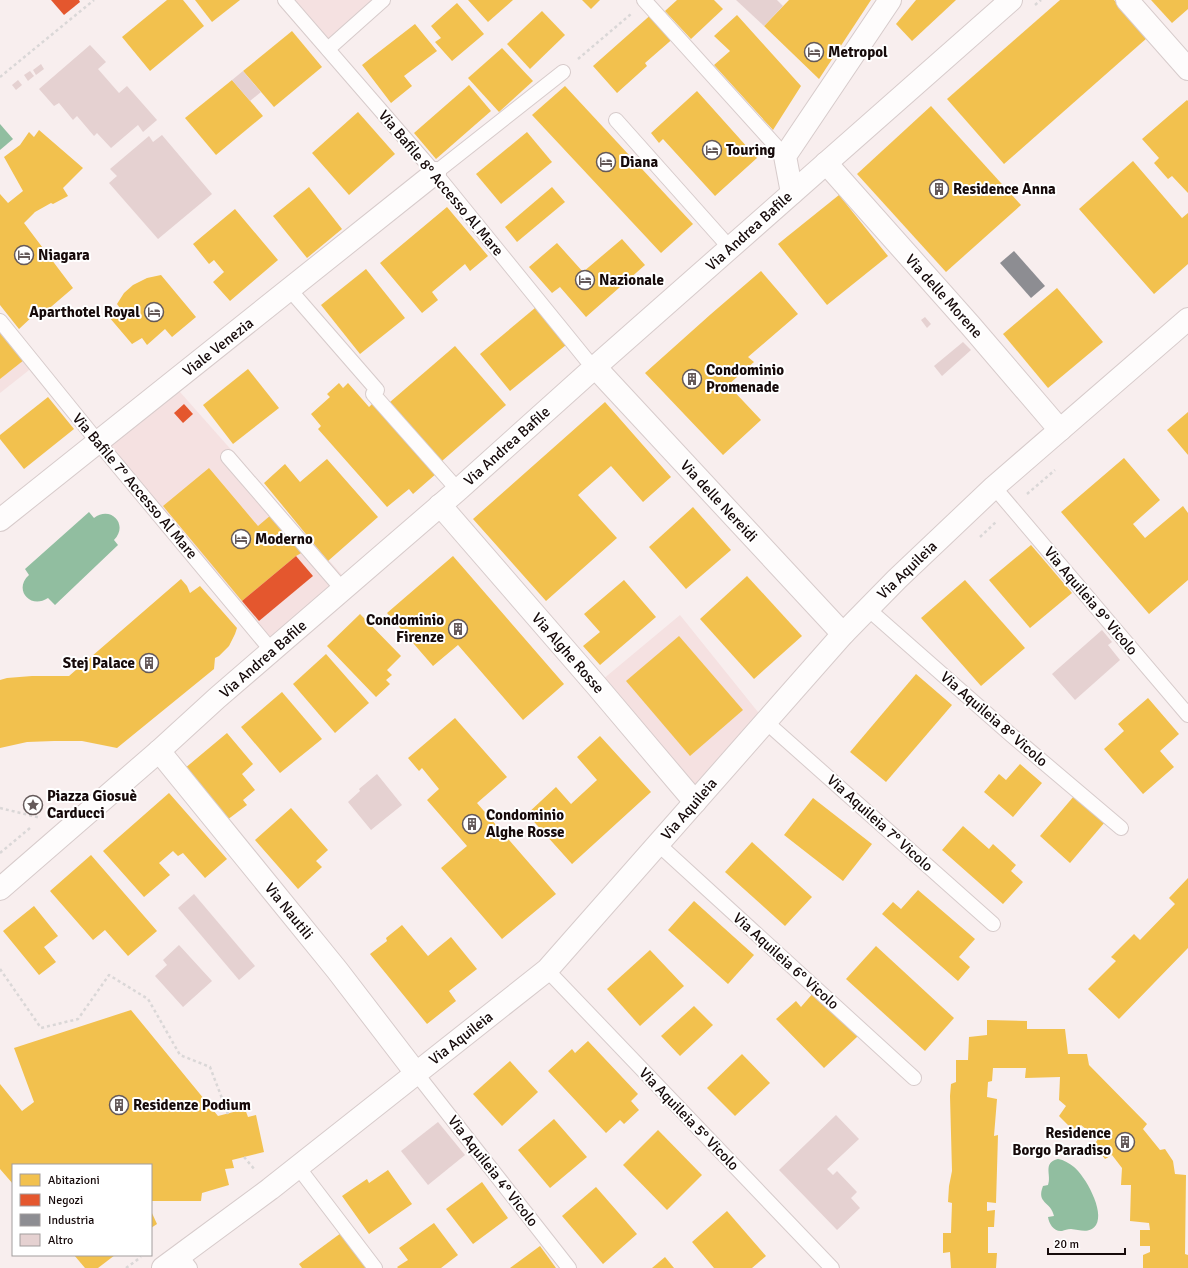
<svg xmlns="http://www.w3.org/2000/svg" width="1188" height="1268" font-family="Signika,sans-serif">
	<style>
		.built { fill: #f5e1e1 }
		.water { fill: #91bea0 }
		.homes { fill: #f2c14e }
		.shops { fill: #e4572e }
		.industry { fill: #8d8d92 }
		.building { fill: #e5d1d1 }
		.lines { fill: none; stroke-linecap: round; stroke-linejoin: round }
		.lane-casing { stroke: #d7cbcb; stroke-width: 16 }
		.street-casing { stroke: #d7cbcb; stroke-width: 24 }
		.secondary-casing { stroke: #d7cbcb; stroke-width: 24 }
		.path { stroke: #dad7d7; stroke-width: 2.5; stroke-dasharray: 3 3; stroke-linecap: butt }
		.lane { stroke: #fefcfc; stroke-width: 14 }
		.street { stroke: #fefcfc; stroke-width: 22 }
		.secondary { stroke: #fefcfc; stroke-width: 22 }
		.labels { text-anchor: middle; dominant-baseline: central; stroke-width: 4; stroke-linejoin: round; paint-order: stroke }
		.poi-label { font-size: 15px; font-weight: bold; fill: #160a0a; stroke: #fff; text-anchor: start }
		.street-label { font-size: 15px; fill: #160a0a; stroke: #fff }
	</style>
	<rect width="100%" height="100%" fill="#f8eeee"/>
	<g class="built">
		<polygon points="285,0 383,0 328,49"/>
		<polygon points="0,313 38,363 0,393"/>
		<polygon points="172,383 350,584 272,651 98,442"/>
		<polygon points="680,615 766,722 695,802 596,685"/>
	</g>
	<g class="water">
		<polygon points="0,124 13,139 0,150"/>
		<path d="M89 512 94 518C111 505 129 525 114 540L118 545 55 605 48 598C30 610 13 589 29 575L25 569Z"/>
		<path d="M1058 1159C1064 1160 1069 1163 1074 1167 1085 1176 1105 1211 1096 1225 1090 1234 1080 1230 1071 1229 1067 1229 1065 1230 1062 1231 1054 1232 1049 1224 1048 1217L1054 1216C1051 1201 1036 1204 1043 1186L1048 1185C1052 1175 1042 1163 1058 1159Z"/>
	</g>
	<g class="homes">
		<polygon points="167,0 183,0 204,26 150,71 122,37"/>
		<polygon points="195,0 240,0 212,22"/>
		<polygon points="468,0 513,0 488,22"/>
		<polygon points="582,0 600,0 591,9"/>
		<polygon points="677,0 714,0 723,9 691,39 665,11"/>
		<polygon points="789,0 871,0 819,79 764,26"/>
		<polygon points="916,0 956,0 912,41 896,24"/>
		<polygon points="1060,0 1114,0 1147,38 1004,164 947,99"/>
		<polygon points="1151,0 1188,0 1188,9 1172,23"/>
		<polygon points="457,3 484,34 452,61 435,42 441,38 431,26"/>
		<polygon points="542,11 565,35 530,69 507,44"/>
		<polygon points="654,12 676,36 645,63 647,66 617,93 593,66"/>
		<polygon points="737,15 801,86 773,130 714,65 730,51 714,36"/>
		<polygon points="415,24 437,51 404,76 412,86 391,103 362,65"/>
		<polygon points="292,31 322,67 274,107 243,71"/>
		<polygon points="502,48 533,81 499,112 468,78"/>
		<polygon points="232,80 263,116 216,155 185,118"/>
		<polygon points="469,85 491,111 436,159 414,133"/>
		<polygon points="565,86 693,224 661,253 532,115"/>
		<polygon points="697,91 757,158 715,196 663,139 659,143 651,133"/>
		<polygon points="1187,100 1188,101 1188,193 1172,176 1168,179 1154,163 1159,158 1142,139"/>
		<polygon points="931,106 1021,205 946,272 857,174"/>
		<polygon points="358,112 395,154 349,195 312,153"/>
		<polygon points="39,130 83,168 63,188 68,196 53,204 51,203 35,212 24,223 73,288 38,318 34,315 19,329 0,305 0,194 8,203 23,191 4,157 20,145 29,132 34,137"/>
		<polygon points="527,132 552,162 501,204 476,174"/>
		<polygon points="1133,161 1182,218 1188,213 1188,264 1154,294 1079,209"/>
		<polygon points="309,187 342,229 307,258 273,216"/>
		<polygon points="552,187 565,202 517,242 505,227"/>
		<polygon points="839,195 888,256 827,305 778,244"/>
		<polygon points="447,207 488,256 470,271 465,264 432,292 438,300 422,313 380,263"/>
		<polygon points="235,209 278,260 230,301 213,282 224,272 214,260 209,264 193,244"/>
		<polygon points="622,239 645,265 586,317 560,287 552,293 529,267 557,243 583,272"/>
		<polygon points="366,269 405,318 360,354 321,305"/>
		<polygon points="761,271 798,314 748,357 754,362 728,385 761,420 723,455 645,373 711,314"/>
		<polygon points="161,275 196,317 172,337 165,329 147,345 142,338 132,344 109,317 120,308 117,304 124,293 133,285 147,278"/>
		<polygon points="1057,288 1103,342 1048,388 1003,334"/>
		<polygon points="535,308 566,345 510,391 480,354"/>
		<polygon points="0,332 24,360 0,379"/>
		<polygon points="455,346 506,405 442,461 390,402"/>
		<polygon points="248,369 279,408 233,444 203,405"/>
		<polygon points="339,383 343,388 348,383 369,407 374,402 437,473 413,494 409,489 387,507 318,429 321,426 311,414 330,397 327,394"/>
		<polygon points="48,397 74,429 24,469 0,439 0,435"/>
		<polygon points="605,402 671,477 643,502 611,466 578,495 617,538 546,601 473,519"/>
		<polygon points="1188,412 1188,455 1167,430"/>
		<polygon points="1124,458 1160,500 1133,524 1145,538 1183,506 1188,513 1188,580 1149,614 1061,512"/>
		<polygon points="327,459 378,517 328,561 264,483 285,464 300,482"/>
		<polygon points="209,468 258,526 271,515 303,552 296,556 242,601 163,506"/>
		<polygon points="693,507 731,550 686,589 649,547"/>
		<polygon points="1031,545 1072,593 1030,628 989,580"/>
		<polygon points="453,556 564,684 523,720 458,645 433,666 387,613"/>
		<polygon points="747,576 802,636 754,679 700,619"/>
		<polygon points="181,579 187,586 190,593 200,586 237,628 235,634 229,646 219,656 215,658 214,669 117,748 82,741 54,741 27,742 0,748 0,680 7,678 32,676 69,676"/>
		<polygon points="624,580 656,617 600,665 583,646 600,632 584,614"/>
		<polygon points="965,580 1025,648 981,686 921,618"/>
		<polygon points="360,614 401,656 387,670 392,675 386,680 390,684 376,697 327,646"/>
		<polygon points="679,636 743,710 690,756 626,681"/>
		<polygon points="326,654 369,703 335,733 293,684"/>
		<polygon points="916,674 952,705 886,782 850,752"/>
		<polygon points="282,692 322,739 280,773 241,727"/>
		<polygon points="1148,698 1179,734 1160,751 1174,767 1143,794 1104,749 1124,731 1118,724"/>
		<polygon points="455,718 507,777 477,803 556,894 502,939 441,868 467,846 427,800 439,789 422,768 419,771 408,758"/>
		<polygon points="227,733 253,764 242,774 255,790 243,800 247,805 227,820 184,769"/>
		<polygon points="600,736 651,792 572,864 527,814 556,787 571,804 597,780 577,757"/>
		<polygon points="1020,764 1042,783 1013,817 984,792 999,774 1006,780"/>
		<polygon points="169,793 227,859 205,878 183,853 178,856 173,851 159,863 170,875 144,897 103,851"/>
		<polygon points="1074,796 1105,822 1070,863 1040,836"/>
		<polygon points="813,798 872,844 843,881 784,835"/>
		<polygon points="291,808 328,850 316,861 322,867 298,889 255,840"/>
		<polygon points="963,826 989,849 993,844 1016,865 1011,871 1023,882 1003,904 942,850"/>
		<polygon points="752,842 812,897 785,926 725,872"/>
		<polygon points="91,855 157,931 128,956 105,930 93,940 50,891"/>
		<polygon points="1188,878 1188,948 1119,1019 1088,989 1116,961 1111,957 1134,934 1140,940 1175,904 1169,898"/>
		<polygon points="918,890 975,939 959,957 970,967 958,981 882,914 893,902 901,909"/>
		<polygon points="694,901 754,955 728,984 668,930"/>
		<polygon points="34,906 58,936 44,947 56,962 39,975 3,931"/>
		<polygon points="402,925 428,956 451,937 477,969 449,991 456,1001 427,1024 370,954 387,941 386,938"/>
		<polygon points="876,946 954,1018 925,1051 846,979"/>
		<polygon points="650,950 684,986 640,1026 607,989"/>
		<polygon points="814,992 858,1036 824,1068 776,1019 796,1001 801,1007"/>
		<polygon points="694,1006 713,1025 680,1056 661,1036"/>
		<polygon points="131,1010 218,1116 245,1109 248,1117 256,1115 264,1152 232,1160 234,1168 225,1169 229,1185 202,1193 201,1201 151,1201 151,1165 13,1165 13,1184 0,1169 0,1084 22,1111 34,1102 14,1048"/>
		<polygon points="987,1020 1027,1021 1027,1029 1065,1029 1068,1054 1087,1054 1089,1065 1147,1124 1143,1129 1160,1150 1165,1149 1173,1161 1175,1174 1186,1175 1185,1254 1188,1255 1188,1268 1143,1268 1143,1255 1150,1252 1150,1246 1140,1246 1140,1230 1150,1230 1149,1223 1130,1221 1131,1185 1121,1185 1122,1168 1112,1155 1105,1159 1094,1145 1098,1139 1081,1125 1077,1130 1072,1129 1059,1116 1066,1106 1059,1100 1060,1077 1025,1078 1026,1068 993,1068 992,1081 988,1082 987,1097 997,1099 994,1136 998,1135 996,1203 987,1202 987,1211 995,1210 994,1227 988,1227 988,1253 997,1253 996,1268 951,1268 950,1252 943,1253 943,1233 951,1233 952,1203 948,1202 949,1186 952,1171 950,1096 951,1084 956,1082 956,1060 968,1060 969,1037 987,1035"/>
		<polygon points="588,1041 638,1094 631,1101 639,1110 624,1124 620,1120 606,1133 548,1071 572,1049 575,1053"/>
		<polygon points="742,1054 770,1083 735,1116 707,1088"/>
		<polygon points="510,1061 538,1092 502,1126 473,1094"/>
		<polygon points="554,1119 587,1157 550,1188 518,1150"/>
		<polygon points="658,1130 702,1175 667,1210 623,1165"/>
		<polygon points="388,1170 412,1204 369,1234 342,1196 367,1179 369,1183"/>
		<polygon points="482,1182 508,1218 473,1244 446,1209"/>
		<polygon points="596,1187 637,1234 603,1264 562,1216"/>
		<polygon points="151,1211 157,1224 151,1228"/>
		<polygon points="727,1211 766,1256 752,1268 714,1268 692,1242"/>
		<polygon points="434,1223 458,1255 441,1268 398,1268 397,1267 408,1260 399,1248"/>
		<polygon points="341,1233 367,1268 302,1268 299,1264"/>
		<polygon points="540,1246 556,1268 510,1268"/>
		<polygon points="74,1255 115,1255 98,1268 85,1268"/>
		<polygon points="665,1257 674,1268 652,1268"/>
	</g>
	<g class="shops">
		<polygon points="51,0 79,0 80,2 64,15"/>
		<polygon points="184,404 193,414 183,423 174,413"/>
		<polygon points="296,556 313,576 259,621 242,601"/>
	</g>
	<polygon class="industry" points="1014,251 1045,286 1031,298 1000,263"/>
	<g class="building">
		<polygon points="736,0 777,0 783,6 764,26"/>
		<polygon points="90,45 106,62 98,69 119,93 127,86 157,120 143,132 138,125 111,148 97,133 94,136 77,116 73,120 59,103 54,106 39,89"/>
		<polygon points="41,64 44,69 36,75 33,70"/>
		<polygon points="30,71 34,76 28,81 24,75"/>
		<polygon points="243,71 261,92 250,101 232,80"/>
		<polygon points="18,80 22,85 16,90 12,85"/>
		<polygon points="162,135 212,194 158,239 109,183 117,176 110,169 149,136 153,142"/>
		<polygon points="925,317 931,324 927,328 921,320"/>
		<polygon points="963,342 971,350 942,376 934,366"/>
		<polygon points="1102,630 1112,642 1108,645 1120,660 1075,700 1052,674"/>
		<polygon points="377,774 402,805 371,830 348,802 360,791 359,789"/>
		<polygon points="194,894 255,966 239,980 178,908"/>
		<polygon points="179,945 212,981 183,1007 155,976 167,965 163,960"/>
		<polygon points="836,1115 859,1139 827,1169 833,1175 837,1171 857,1192 851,1198 860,1208 837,1230 779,1170"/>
		<polygon points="438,1122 465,1155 428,1185 401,1151"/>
	</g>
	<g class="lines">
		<defs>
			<g id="lane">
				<polyline points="285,0 435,173 586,359 595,367"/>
				<polyline points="644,0 785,156"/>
				<polyline points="328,49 383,0"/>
				<polyline points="616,120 730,248"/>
				<polyline points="435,173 563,72"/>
				<polyline points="290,290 377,390 373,394 458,490"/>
				<polyline points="0,321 98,442 272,651"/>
				<polyline points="228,457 343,590"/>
				<polyline points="994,487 1188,715"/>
				<polyline points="868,609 1010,734 1121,828"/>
				<polyline points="766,722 993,924"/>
				<polyline points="658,844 914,1078"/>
				<polyline points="547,970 832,1268"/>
				<polyline points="416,1073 569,1268"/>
				<polyline points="298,1167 375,1268"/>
				<polyline points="180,1255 190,1268"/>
			</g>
			<g id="street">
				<polyline points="1127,0 1188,69"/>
				<polyline points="826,163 970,325 1060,430"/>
				<polyline points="792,193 785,156 890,0"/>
				<polyline points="595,367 843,634"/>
				<polyline points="440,505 596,685 695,802"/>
				<polyline points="0,520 435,173"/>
				<polyline points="159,751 337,970 416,1073"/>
				<polyline points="0,889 159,751 217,698 458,490 595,367 1011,0"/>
			</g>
			<polyline id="secondary" points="163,1268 270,1189 547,970 843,634 897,579 994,487 1188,319"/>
		</defs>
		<use href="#lane" class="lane-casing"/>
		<use href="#street" class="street-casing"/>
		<use href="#secondary" class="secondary-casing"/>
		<g class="path">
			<polyline points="1035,5 1041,0"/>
			<polyline points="578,59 631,14"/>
			<polyline points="0,77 94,0"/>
			<polyline points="1027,494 1055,470"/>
			<polyline points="980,537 996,522"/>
			<polyline points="0,808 41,818"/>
			<polyline points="0,853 30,828"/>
			<polyline points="0,969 41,1028 78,1019 109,975 148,999 180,1055 210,1067 228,1114"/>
			<polyline points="244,1157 255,1170"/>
			<polyline points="126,1268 141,1257"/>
		</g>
		<use href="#lane" class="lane"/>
		<use href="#street" class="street"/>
		<use href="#secondary" class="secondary"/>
	</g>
	<defs>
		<symbol id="hotel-ring" viewBox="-11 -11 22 22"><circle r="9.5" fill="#fff" stroke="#655a5a" stroke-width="1.5"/><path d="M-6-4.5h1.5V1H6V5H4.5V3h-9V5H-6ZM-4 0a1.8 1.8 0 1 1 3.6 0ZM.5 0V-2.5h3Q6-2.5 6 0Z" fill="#655a5a"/></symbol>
		<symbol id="building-ring" viewBox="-11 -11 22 22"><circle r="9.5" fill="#fff" stroke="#655a5a" stroke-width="1.5"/><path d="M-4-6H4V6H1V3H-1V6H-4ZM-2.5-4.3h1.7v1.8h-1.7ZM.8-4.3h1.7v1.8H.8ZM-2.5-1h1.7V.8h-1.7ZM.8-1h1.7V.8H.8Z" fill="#655a5a"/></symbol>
		<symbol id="sight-ring" viewBox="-11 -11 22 22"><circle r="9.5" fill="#fff" stroke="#655a5a" stroke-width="1.5"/><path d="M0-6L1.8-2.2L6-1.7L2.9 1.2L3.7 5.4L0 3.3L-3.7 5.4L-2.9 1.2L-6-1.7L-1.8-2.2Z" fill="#655a5a"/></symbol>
	</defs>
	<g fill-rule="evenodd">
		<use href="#hotel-ring" x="803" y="41" width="22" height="22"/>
		<use href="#hotel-ring" x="701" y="139" width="22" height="22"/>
		<use href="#hotel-ring" x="595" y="151" width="22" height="22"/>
		<use href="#building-ring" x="928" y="178" width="22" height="22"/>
		<use href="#hotel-ring" x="13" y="244" width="22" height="22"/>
		<use href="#hotel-ring" x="574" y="269" width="22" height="22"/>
		<use href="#hotel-ring" x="143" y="301" width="22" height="22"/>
		<use href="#building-ring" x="681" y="368" width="22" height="22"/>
		<use href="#hotel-ring" x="230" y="528" width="22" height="22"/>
		<use href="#building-ring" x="447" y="618" width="22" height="22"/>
		<use href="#building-ring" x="138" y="652" width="22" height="22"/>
		<use href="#sight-ring" x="22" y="794" width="22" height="22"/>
		<use href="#building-ring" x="461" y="813" width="22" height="22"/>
		<use href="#building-ring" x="108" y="1094" width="22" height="22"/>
		<use href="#building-ring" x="1114" y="1131" width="22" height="22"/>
	</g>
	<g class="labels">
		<g class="poi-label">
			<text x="828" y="52">Metropol</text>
			<text x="726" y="150">Touring</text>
			<text x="620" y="162">Diana</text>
			<text x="953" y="189">Residence Anna</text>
			<text x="38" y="255">Niagara</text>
			<text x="599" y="280">Nazionale</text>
			<text x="140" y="312" text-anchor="end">Aparthotel Royal</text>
			<text x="706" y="370">Condominio<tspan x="706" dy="17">Promenade</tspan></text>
			<text x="255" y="539">Moderno</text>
			<text x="444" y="620" text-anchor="end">Condominio<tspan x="444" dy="17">Firenze</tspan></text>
			<text x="135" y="663" text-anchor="end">Stej Palace</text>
			<text x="47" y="796">Piazza Giosuè<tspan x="47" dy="17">Carducci</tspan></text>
			<text x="486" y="815">Condominio<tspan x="486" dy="17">Alghe Rosse</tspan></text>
			<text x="133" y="1105">Residenze Podium</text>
			<text x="1111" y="1133" text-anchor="end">Residence<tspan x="1111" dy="17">Borgo Paradiso</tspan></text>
		</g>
		<g class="street-label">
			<text transform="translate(441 183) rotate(50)">Via Bafile 8° Accesso Al Mare</text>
			<text transform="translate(749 231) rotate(-42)">Via Andrea Bafile</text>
			<text transform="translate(944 296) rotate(48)">Via delle Morene</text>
			<text transform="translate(218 347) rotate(-38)">Viale Venezia</text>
			<text transform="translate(507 446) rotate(-42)">Via Andrea Bafile</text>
			<text transform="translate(135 486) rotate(50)">Via Bafile 7° Accesso Al Mare</text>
			<text transform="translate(719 501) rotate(47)">Via delle Nereidi</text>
			<text transform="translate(907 570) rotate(-44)">Via Aquileia</text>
			<text transform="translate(1091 601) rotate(50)">Via Aquileia 9° Vicolo</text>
			<text transform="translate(568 653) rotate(49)">Via Alghe Rosse</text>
			<text transform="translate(263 659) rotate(-41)">Via Andrea Bafile</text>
			<text transform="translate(994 719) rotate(41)">Via Aquileia 8° Vicolo</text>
			<text transform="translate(689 809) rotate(-49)">Via Aquileia</text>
			<text transform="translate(880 823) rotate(42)">Via Aquileia 7° Vicolo</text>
			<text transform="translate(289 911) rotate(51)">Via Nautili</text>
			<text transform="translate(786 961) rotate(42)">Via Aquileia 6° Vicolo</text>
			<text transform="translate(461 1038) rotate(-38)">Via Aquileia</text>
			<text transform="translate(689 1119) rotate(46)">Via Aquileia 5° Vicolo</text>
			<text transform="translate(493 1171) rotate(52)">Via Aquileia 4° Vicolo</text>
		</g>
	</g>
	<rect x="12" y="1164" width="140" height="92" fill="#ffffff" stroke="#a29d9d"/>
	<rect x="20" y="1174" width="20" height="12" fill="#f2c14e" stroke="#a29d9d"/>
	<text x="48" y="1184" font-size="12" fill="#160a0a">Abitazioni</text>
	<rect x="20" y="1194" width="20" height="12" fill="#e4572e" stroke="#a29d9d"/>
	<text x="48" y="1204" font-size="12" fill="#160a0a">Negozi</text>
	<rect x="20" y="1214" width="20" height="12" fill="#8d8d92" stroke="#a29d9d"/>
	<text x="48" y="1224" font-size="12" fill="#160a0a">Industria</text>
	<rect x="20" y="1234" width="20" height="12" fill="#e5d1d1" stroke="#a29d9d"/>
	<text x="48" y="1244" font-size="12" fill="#160a0a">Altro</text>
	<path d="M1048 1248v6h77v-6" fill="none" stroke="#160a0a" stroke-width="2"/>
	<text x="1054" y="1248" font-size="12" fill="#160a0a" stroke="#ffffff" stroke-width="3" paint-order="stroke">20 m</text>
</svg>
